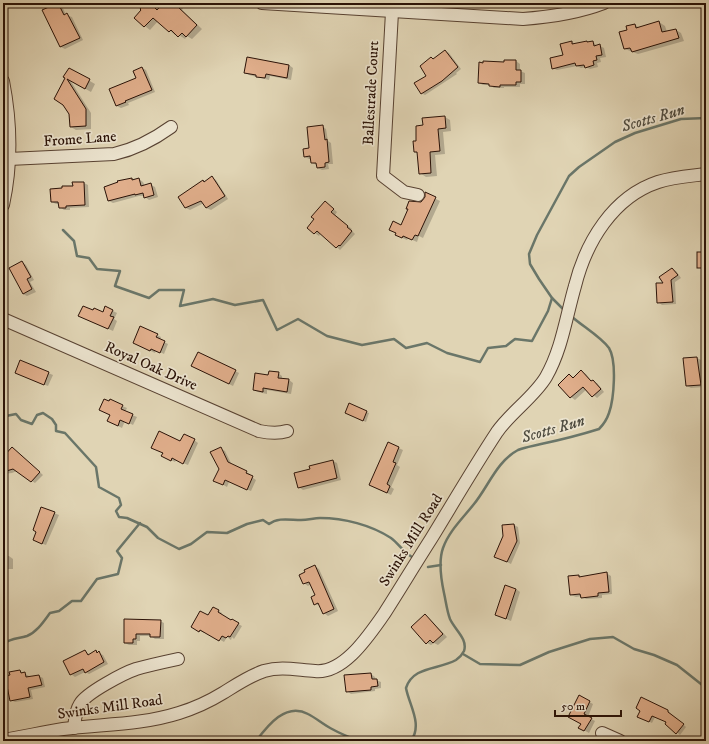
<svg xmlns="http://www.w3.org/2000/svg" width="709" height="744" font-family="'IM FELL DW Pica',serif">
	<style>
		.shadow { fill: #0003 }
		.lines { fill: none; stroke-linecap: round; stroke-linejoin: round }
		.stream { stroke: #6a7669; stroke-width: 2.5 }
		.building { fill: #e0ae8b; stroke: #2a1207 }
		.minor-casing { stroke: #584232; stroke-width: 14 }
		.minor { stroke: #ebe3ce; stroke-width: 12 }
		.labels { text-anchor: middle; dominant-baseline: central; stroke-width: 3.5; stroke-linejoin: round; paint-order: stroke }
		.street-label { font-size: 15px; fill: #2a1207; stroke: #ebe3ce }
		.water-label { font-size: 16px; font-style: italic; fill: #4f4c40; stroke: #ebe3ce }
	</style>
	<rect width="100%" height="100%" fill="#e0d4b4"/>
	<filter id="stains"><feTurbulence type="fractalNoise" baseFrequency=".005" numOctaves="4"/><feColorMatrix values="0 0 0 0 .2 0 0 0 0 .09 0 0 0 0 .02 0 0 0 .5 -.17"/></filter>
	<radialGradient id="worn" r=".72"><stop offset=".6" stop-color="#630" stop-opacity="0"/><stop offset="1" stop-color="#630" stop-opacity=".3"/></radialGradient>
	<g class="shadow">
		<polygon points="146,3 153,5 158,10 165,3 177,3 183,8 182,10 202,29 192,39 187,36 185,39 176,33 175,35 158,21 150,30 135,18"/>
		<polygon points="58,4 62,6 66,15 72,17 83,40 65,49 61,47 43,11"/>
		<polygon points="659,22 665,26 667,32 676,30 681,33 684,41 638,54 625,49 628,31 635,25 640,28"/>
		<polygon points="572,42 575,44 587,42 589,43 593,42 597,46 600,46 604,48 606,57 600,58 601,62 597,63 598,67 590,69 586,67 581,68 577,66 557,70 553,68 564,56"/>
		<polygon points="445,51 449,53 461,69 456,73 457,74 425,95 421,93 428,76 431,58 434,59"/>
		<polygon points="247,58 289,65 293,68 291,80 270,76 269,80 249,75 245,72"/>
		<polygon points="516,61 520,64 520,71 525,73 525,84 520,84 520,87 504,87 504,88 494,88 490,85 483,85 479,83 484,64 505,64"/>
		<polygon points="142,68 146,70 155,92 128,103 129,105 121,108 117,106 137,78"/>
		<polygon points="69,69 95,84 91,92 70,80 91,113 91,129 76,130 71,127 70,114 64,104 66,78"/>
		<polygon points="445,117 450,120 451,131 443,132 445,154 435,155 437,176 426,177 420,173 419,154 415,152 417,142 424,126"/>
		<polygon points="322,126 326,129 328,141 331,143 333,164 328,164 329,169 322,170 318,168 317,165 312,163 311,159 309,159 305,157"/>
		<polygon points="212,178 216,180 228,199 211,210 206,208 204,203 190,210 186,208 203,181 205,182"/>
		<polygon points="132,179 134,181 139,179 143,182 145,186 151,185 155,187 158,197 149,200 144,196 139,196 113,203 109,201 106,188"/>
		<polygon points="73,183 84,183 88,185 89,207 70,208 70,210 64,210 60,207 59,204 56,204 52,202 74,187"/>
		<polygon points="426,194 440,201 423,238 419,236 417,242 408,238 407,240 400,237 401,226 426,197"/>
		<polygon points="329,205 337,212 335,215 352,229 351,230 355,234 340,250 321,233 319,236 308,228"/>
		<polygon points="22,262 26,265 34,280 30,282 36,292 27,296 23,294"/>
		<polygon points="672,269 676,271 681,278 675,282 676,304 662,305 658,302"/>
		<polygon points="94,311 103,313 113,311 117,313 114,319 117,321 113,331 84,318"/>
		<polygon points="157,335 161,337 160,340 168,344 164,354 156,350 155,353 138,345"/>
		<polygon points="697,358 701,360 704,387 691,388 687,386"/>
		<polygon points="21,361 53,375 48,386 20,375"/>
		<polygon points="196,368 235,371 239,373 233,386"/>
		<polygon points="581,371 586,374 592,382 597,383 604,392 597,398 587,389 575,400 571,397 570,375 574,378"/>
		<polygon points="278,373 282,376 282,379 289,380 293,383 291,394 267,390 267,394 258,392 254,390 269,376"/>
		<polygon points="111,401 127,408 125,412 137,417 133,425 125,421 122,428 112,423"/>
		<polygon points="350,405 369,413 366,422 348,414"/>
		<polygon points="194,440 198,443 188,465 176,460 175,462 167,458 181,443"/>
		<polygon points="388,443 403,450 397,465 400,467 391,487 394,489 391,495 374,487"/>
		<polygon points="221,449 225,451 232,465 250,474 250,476 256,480 251,491 229,482 227,487 215,480 220,469"/>
		<polygon points="16,451 43,475 35,483 17,471 12,473 3,474 3,458"/>
		<polygon points="333,461 337,463 341,480 303,490 299,487 311,470"/>
		<polygon points="54,513 59,515 46,545 38,542"/>
		<polygon points="514,525 518,527 520,543 511,564 499,558"/>
		<polygon points="3,556 9,556 13,559 13,569 3,569"/>
		<polygon points="315,566 319,569 338,611 328,616 324,613 321,606 315,604 316,596 311,584 308,586 304,583"/>
		<polygon points="606,573 611,576 612,594 602,595 602,598 586,599 582,596 576,597 571,595 569,577 579,576 583,578"/>
		<polygon points="516,589 520,592 511,621 496,615"/>
		<polygon points="214,608 222,613 221,615 242,626 234,639 232,637 231,640 227,637 224,642 205,631 204,633 192,626 209,616"/>
		<polygon points="425,615 429,618 447,637 438,645 434,643 431,645 427,643"/>
		<polygon points="125,620 160,621 164,623 164,639 155,639 151,636 140,636 140,641 137,641 137,645 129,645 125,643"/>
		<polygon points="85,651 90,655 96,652 103,655 108,664 89,674 85,672 75,677 71,674"/>
		<polygon points="20,671 29,676 29,678 39,676 43,678 45,687 31,690 33,699 15,702 11,700"/>
		<polygon points="371,674 375,677 376,680 381,682 381,688 375,689 375,691 351,694 347,691"/>
		<polygon points="580,697 593,704 588,717 595,721 589,733 580,728 582,723"/>
		<polygon points="641,710 668,711 686,727 680,735 667,722 655,717 652,723 642,718"/>
	</g>
	<g class="lines">
		<g class="stream">
			<polyline points="63,230 74,241 77,256 89,258 97,269 120,271 115,286 149,298 159,290 184,290 180,306 213,299 235,305 263,300 277,330 298,319 327,336 362,345 394,339 406,348 427,343 447,353 480,362 488,348 506,346 515,339 532,341 548,311 552,298"/>
			<polyline points="564,310 552,298 539,279 530,264 529,254 537,235 569,176 579,167 615,142 635,133 681,119 706,118"/>
			<path d="M3 414 6 416 16 414 21 420 32 424 37 415 43 413 52 419 56 425V431L65 433 96 467 99 487 119 498 121 505 116 511 119 517 127 518 147 527 158 538 179 549 191 544 207 532 227 533 247 524 263 520 269 524C278 517 290 520 301 520 308 520 314 518 320 518 344 518 371 525 391 538 399 544 403 552 412 557"/>
			<polyline points="428,567 441,565"/>
			<path d="M3 644C12 637 18 639 27 636 37 632 44 621 50 613L59 611 72 601H81L97 579 118 574 122 558 117 551 140 523"/>
			<polyline points="463,654 480,664 520,665 549,652 590,639 613,637 634,649 654,655 677,665 706,688"/>
			<path d="M256 741C268 725 286 702 308 714 316 718 324 725 332 729 341 734 351 738 360 741"/>
			<path d="M411 741C423 724 409 705 406 688 413 666 438 670 456 660 459 658 462 655 464 651 468 639 455 630 450 619 447 611 446 602 444 593 441 579 438 562 443 548 449 531 463 518 474 504 488 487 497 461 518 450 525 447 533 446 541 444 560 440 580 435 599 429 604 424 607 419 609 413 614 399 617 361 609 348 600 336 582 326 571 316"/>
		</g>
	</g>
	<g class="building">
		<polygon points="58,3 64,15 67,13 80,38 60,47 42,10"/>
		<polygon points="145,3 150,3 157,10 163,3 179,3 177,6 197,25 186,37 182,33 178,37 171,30 169,32 153,18 144,27 134,18 141,10 140,9"/>
		<polygon points="659,21 662,32 676,29 679,38 632,52 630,48 624,49 619,32 627,30 626,26 635,24 636,28"/>
		<polygon points="572,41 572,44 587,41 587,42 593,41 594,46 600,44 602,55 596,56 597,60 593,61 594,65 585,68 584,65 576,66 575,63 552,69 550,58 563,55 560,44"/>
		<polygon points="445,50 458,67 442,81 421,94 414,83 426,76 420,66 431,57 433,59"/>
		<polygon points="247,57 289,65 287,78 266,74 265,78 256,77 256,75 244,73"/>
		<polygon points="504,60 516,60 516,70 521,70 521,82 516,82 516,85 500,85 500,87 489,86 489,84 478,83 479,62 483,63 483,61 504,62"/>
		<polygon points="142,67 152,90 125,101 126,102 116,106 109,89 136,78 133,71"/>
		<polygon points="69,68 90,79 85,89 67,79 86,109 86,126 70,127 69,114 63,105 54,99 65,78 63,77"/>
		<polygon points="445,116 446,128 438,129 440,151 430,152 431,173 419,174 417,152 414,152 413,141 416,141 416,126 423,125 422,118"/>
		<polygon points="323,125 325,140 327,139 329,162 325,163 325,167 317,168 316,163 311,163 310,156 304,157 303,149 309,148 307,127"/>
		<polygon points="212,176 225,196 206,208 201,201 185,208 178,197 203,180 204,182"/>
		<polygon points="132,178 132,180 139,178 141,186 151,183 154,195 144,198 143,193 135,195 135,194 108,201 104,187 118,182 117,181"/>
		<polygon points="72,182 84,182 85,205 66,206 66,208 59,208 58,202 51,202 50,189 62,188 62,186 73,186"/>
		<polygon points="425,192 436,197 418,236 415,235 412,240 403,236 402,238 395,235 396,233 389,230 393,221 401,225 408,209 406,209 409,201 421,202 425,197"/>
		<polygon points="325,201 334,209 331,212 348,226 347,227 352,231 340,246 339,245 336,248 317,231 314,234 307,228 314,219 311,217"/>
		<rect x="697" y="252" width="9" height="16"/>
		<polygon points="22,261 31,277 27,279 32,289 23,294 9,268"/>
		<polygon points="672,268 678,275 671,280 673,302 657,303 656,283 663,283 659,277"/>
		<polygon points="83,306 93,310 94,308 103,312 105,306 113,310 110,316 114,317 108,329 78,316"/>
		<polygon points="140,326 158,334 156,337 165,341 160,353 151,349 150,351 133,343"/>
		<polygon points="198,352 236,370 229,384 191,366"/>
		<polygon points="697,357 701,385 686,386 683,358"/>
		<polygon points="20,360 49,372 44,385 15,373"/>
		<polygon points="581,370 591,381 593,380 601,389 592,397 583,387 570,398 558,385 569,374 573,378"/>
		<polygon points="269,371 279,372 278,378 289,379 287,392 263,388 263,392 253,390 255,373 268,375"/>
		<polygon points="104,399 109,401 110,399 123,405 121,409 133,414 129,424 120,420 118,426 107,421 110,415 99,410"/>
		<polygon points="349,403 367,411 363,421 345,413"/>
		<polygon points="159,431 180,441 184,434 195,439 183,464 172,458 171,461 161,456 163,453 151,448"/>
		<polygon points="388,442 399,447 393,462 396,463 387,484 390,486 387,493 369,485"/>
		<polygon points="12,447 40,472 31,482 13,469 3,472 3,457"/>
		<polygon points="221,447 228,462 247,471 246,473 253,476 247,490 225,480 223,485 213,481 219,469 210,452"/>
		<polygon points="333,460 337,478 298,488 294,473 310,469 309,466"/>
		<polygon points="41,507 55,512 42,544 33,540 36,532 33,530"/>
		<polygon points="514,524 517,541 507,562 494,557 503,536 502,525"/>
		<polygon points="315,565 334,609 323,614 318,603 314,605 311,597 315,595 309,582 303,584 299,575 305,572 304,570"/>
		<polygon points="607,572 609,592 598,593 598,596 581,598 580,594 570,595 568,576 579,575 579,577"/>
		<polygon points="505,585 516,589 506,619 495,615"/>
		<polygon points="213,607 219,610 218,612 231,620 232,619 239,623 230,637 228,636 226,638 222,636 219,641 200,630 199,632 191,627 200,611 208,615"/>
		<polygon points="425,614 443,634 433,643 430,640 426,644 411,627"/>
		<polygon points="124,619 161,620 160,637 150,637 150,634 136,634 136,639 133,639 133,643 124,643"/>
		<polygon points="85,650 88,655 96,650 97,653 99,651 104,662 85,673 83,669 70,675 63,661"/>
		<polygon points="20,670 21,673 25,672 26,677 39,675 42,685 28,688 30,697 10,701 5,676 10,675 9,672"/>
		<polygon points="371,673 372,679 377,679 378,686 371,687 371,690 346,692 344,675"/>
		<polygon points="579,695 590,701 584,714 592,718 584,731 578,728 581,724 568,717"/>
		<polygon points="641,697 668,710 668,712 684,724 676,734 665,724 666,722 652,716 649,722 637,717 640,711 636,708"/>
	</g>
	<g class="lines">
		<defs>
			<g id="minor">
				<path d="M262 3 523 19C551 17 578 13 604 3"/>
				<polyline points="392,12 383,176 404,192 418,195"/>
				<path d="M3 81C11 122 12 164 3 205"/>
				<path d="M9 159 114 154C136 149 153 140 171 127"/>
				<path d="M3 319 259 431C269 433 278 434 287 431"/>
				<path d="M74 728C75 720 75 712 80 704 86 693 124 673 136 669 150 665 164 662 178 659"/>
				<polyline points="602,733 620,741"/>
				<path d="M3 740C23 737 43 732 63 729 102 724 141 725 179 713 195 708 210 701 223 693 236 685 249 676 264 671 281 666 297 670 315 671 344 674 369 635 384 614 400 589 415 564 431 539 453 503 474 467 497 432 511 412 534 397 546 377 562 349 566 317 575 286 586 242 613 197 658 182 673 177 690 176 706 174"/>
			</g>
		</defs>
		<use href="#minor" class="minor-casing"/>
		<use href="#minor" class="minor"/>
	</g>
	<g class="labels">
		<g class="street-label">
			<text transform="translate(371 93) rotate(-87)">Ballestrade Court</text>
			<text transform="translate(80 139) rotate(-4)">Frome Lane</text>
			<text transform="translate(151 366) rotate(24)">Royal Oak Drive</text>
			<text transform="translate(411 540) rotate(-58)">Swinks Mill Road</text>
			<text transform="translate(110 707) rotate(-8)">Swinks Mill Road</text>
		</g>
		<g class="water-label">
			<text transform="translate(653 118) rotate(-16)">Scotts Run</text>
			<text transform="translate(553 429) rotate(-16)">Scotts Run</text>
		</g>
	</g>
	<rect width="709" height="744" fill="none" stroke="#e0d4b4" stroke-width="16"/>
	<rect x="4" y="4" width="701" height="736" fill="none" stroke="#2a1207" stroke-width="2"/>
	<rect x="8" y="8" width="693" height="728" fill="none" stroke="#2a1207"/>
	<path d="M555 710v6h66v-6" fill="none" stroke="#2a1207" stroke-width="2"/>
	<text x="561" y="710" font-size="12" fill="#2a1207" stroke="#ebe3ce" stroke-width="3" paint-order="stroke">50 m</text>
	<rect width="100%" height="100%" filter="url(#stains)"/>
	<rect width="100%" height="100%" fill="url(#worn)"/>
</svg>
